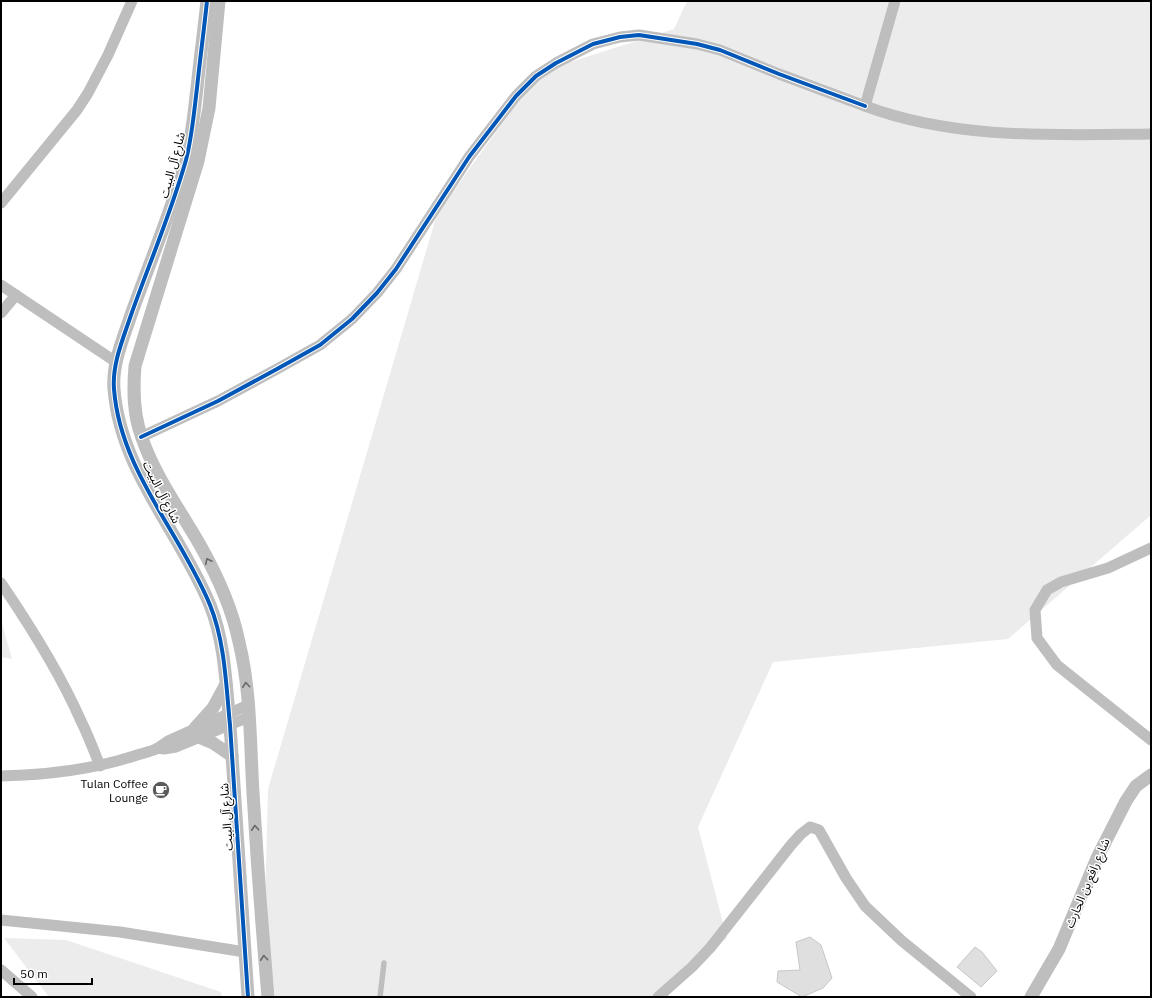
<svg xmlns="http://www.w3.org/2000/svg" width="1152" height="998" font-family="'IBM Plex Sans','Noto Sans Arabic',sans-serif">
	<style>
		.green { fill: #ececec }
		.building { fill: #dfdfdf; stroke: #c7c7c7 }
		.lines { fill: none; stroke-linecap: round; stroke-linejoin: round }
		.service { stroke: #bebebe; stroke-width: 5.5 }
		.minor { stroke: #bebebe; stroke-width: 11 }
		.tertiary { stroke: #bebebe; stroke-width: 13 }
		.cycleway-casing { stroke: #fff; stroke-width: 6 }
		.cycleway { stroke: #0057b8; stroke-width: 4 }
		.oneway { stroke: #686868 }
		.labels { text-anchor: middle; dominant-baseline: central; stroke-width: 3; stroke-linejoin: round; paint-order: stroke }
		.street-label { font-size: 12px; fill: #000; stroke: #fff }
		.poi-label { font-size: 12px; fill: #000; stroke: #fff; text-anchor: end }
	</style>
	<rect width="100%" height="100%" fill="#fff"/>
	<g class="green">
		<polygon points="687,1 1151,1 1151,515 1008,639 773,662 698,827 727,938 661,997 275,997 265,904 268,789 437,214 539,72 674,29"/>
		<polygon points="1,620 12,659 1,657"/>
		<polygon points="4,938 66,940 221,992 222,997 49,997"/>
	</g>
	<g class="building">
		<polygon points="810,937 821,945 832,978 823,988 802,997 777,982 778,971 800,970 796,942"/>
		<polygon points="975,947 982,952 997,971 981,987 957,967"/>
	</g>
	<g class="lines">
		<polyline class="service" points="380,997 384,963"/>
		<g class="minor">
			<path d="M895 1 865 106C955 140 1056 135 1151 134"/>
			<polyline points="1,203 77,110 88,93 108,55 132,1"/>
			<polyline points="1,285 116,362"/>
			<polyline points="1,313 16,295"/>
			<polyline points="141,437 218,401 277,369 320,345 352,319 377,293 396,269 469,157 516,96 536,76 556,63 593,44 620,37 639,35 697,44 720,50 779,74 865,106"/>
			<polyline points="1151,548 1108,568 1061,582 1047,590 1035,610 1037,638 1057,665 1151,740"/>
			<path d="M1 583C31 627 60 673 81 721 88 735 94 751 100 766"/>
			<polyline points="158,748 164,749 176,747 249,717"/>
			<path d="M1 776C46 775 91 770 134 756 142 753 151 752 158 748 161 746 165 743 168 741L248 705"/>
			<polyline points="1,920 120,932 245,952"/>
			<polyline points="1,970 32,997"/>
			<polyline points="658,997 692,967 710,948 791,845 801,834 810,827 819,830 846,878 865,906 902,941 971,997"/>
		</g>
		<g class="tertiary">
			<path d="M207 1C204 30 200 59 197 88 194 112 192 137 186 160 171 213 149 264 131 315 123 339 112 364 114 389 120 470 180 532 210 605 225 642 226 685 230 725L248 997"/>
			<path d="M219 1 209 108 198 161 135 366C133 390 133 414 142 438 155 476 180 510 200 545 217 575 232 608 239 642 251 691 250 743 253 793 257 861 262 929 268 997"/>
			<polyline points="195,728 213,708 226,684"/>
			<polyline points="199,737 213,743 232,756"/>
			<polyline points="1031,997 1059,949 1097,858 1126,801 1136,786 1151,775"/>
		</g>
		<defs>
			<g id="cycleway">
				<path d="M207 1C204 30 200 59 197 88 194 112 192 137 186 160 171 213 149 264 131 315 123 339 112 364 114 389 120 470 180 532 210 605 225 642 226 685 230 725L248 997"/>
				<polyline points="141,437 218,401 277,369 320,345 352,319 377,293 396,269 469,157 516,96 536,76 556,63 593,44 620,37 639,35 697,44 720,50 779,74 865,106"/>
			</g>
		</defs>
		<use href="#cycleway" class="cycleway-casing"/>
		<use href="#cycleway" class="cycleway"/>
	</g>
	<defs><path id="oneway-chevron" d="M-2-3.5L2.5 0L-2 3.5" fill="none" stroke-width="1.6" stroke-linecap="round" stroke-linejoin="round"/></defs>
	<g class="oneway">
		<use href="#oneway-chevron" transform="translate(208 561) rotate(-116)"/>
		<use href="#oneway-chevron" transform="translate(246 685) rotate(-95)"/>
		<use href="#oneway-chevron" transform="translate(255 828) rotate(-94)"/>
		<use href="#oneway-chevron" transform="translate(264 958) rotate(-95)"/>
	</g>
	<defs>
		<symbol id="cafe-disc" viewBox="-11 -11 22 22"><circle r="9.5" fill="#595959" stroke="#fff"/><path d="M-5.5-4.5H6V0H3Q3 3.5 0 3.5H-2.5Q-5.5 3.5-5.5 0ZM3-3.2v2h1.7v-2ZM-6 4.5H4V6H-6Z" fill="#fff"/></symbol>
	</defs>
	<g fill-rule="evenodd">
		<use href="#cafe-disc" x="151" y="780" width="20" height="20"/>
	</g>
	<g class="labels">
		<g class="street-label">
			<text transform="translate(172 165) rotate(-75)">شارع آل البيت</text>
			<text transform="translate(162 492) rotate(63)">شارع آل البيت</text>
			<text transform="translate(226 817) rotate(-94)">شارع آل البيت</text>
			<text transform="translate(1087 883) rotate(-67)">شارع رافع بن الحارث</text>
		</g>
		<g class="poi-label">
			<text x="148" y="783">Tulan Coffee<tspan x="148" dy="14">Lounge</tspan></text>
		</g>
	</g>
	<rect width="1152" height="998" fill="none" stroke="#000000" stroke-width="4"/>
	<path d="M14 978v6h78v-6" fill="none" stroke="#000000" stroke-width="2"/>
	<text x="20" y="978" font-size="12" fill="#000000" stroke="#ffffff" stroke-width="3" paint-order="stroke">50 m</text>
</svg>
